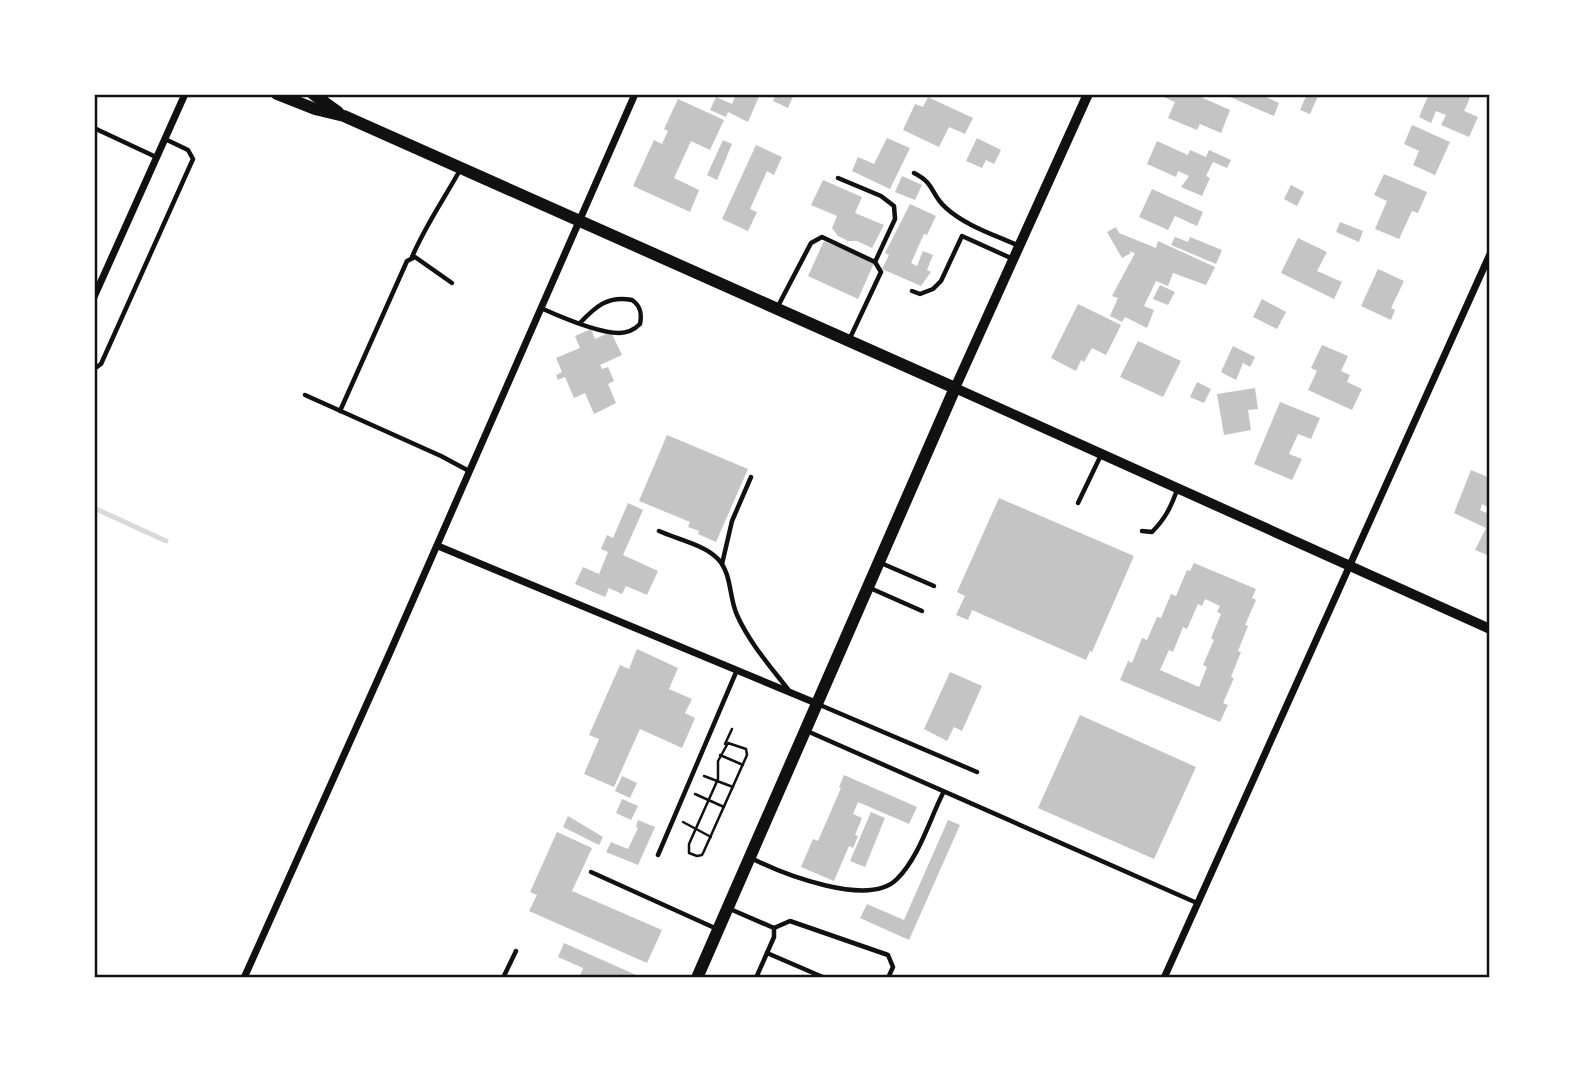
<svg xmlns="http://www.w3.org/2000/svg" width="1584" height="1072" font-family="'Roboto Serif',serif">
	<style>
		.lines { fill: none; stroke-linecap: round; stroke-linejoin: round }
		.stream { stroke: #d9d9d9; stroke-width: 5 }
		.building { fill: #c4c4c4; fill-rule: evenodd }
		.path { stroke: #111; stroke-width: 2.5 }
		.service { stroke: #111; stroke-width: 4.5 }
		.minor { stroke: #111; stroke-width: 7 }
		.tertiary { stroke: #111; stroke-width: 10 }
		.secondary { stroke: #111; stroke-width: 12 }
		.neatline { fill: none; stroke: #111; stroke-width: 2.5 }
	</style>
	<rect width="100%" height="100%" fill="#fff"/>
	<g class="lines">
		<polyline class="stream" points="94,508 166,541"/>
	</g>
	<g class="building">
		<polygon points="736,94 760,94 748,122 728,112 726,117 710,110 716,97 732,104"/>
		<polygon points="771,94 794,94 788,108 773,101 775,96"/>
		<polygon points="1157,94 1194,94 1230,110 1221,133 1200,124 1197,130 1168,118 1175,102"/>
		<polygon points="1232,94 1260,94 1279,103 1274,116 1230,97"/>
		<polygon points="1307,94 1318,96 1310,114 1300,110"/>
		<polygon points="1429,94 1462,94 1470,98 1464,111 1478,117 1469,137 1441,125 1446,115 1436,111 1431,123 1419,117"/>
		<polygon points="928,97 973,118 965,134 949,127 939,147 903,130 915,104 923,107"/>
		<polygon points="678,99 724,120 710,150 691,141 674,178 699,190 690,212 633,186 654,140 662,144 668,131 664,129"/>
		<polygon points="1412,125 1450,142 1435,175 1413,165 1419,151 1404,144"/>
		<polygon points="887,138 910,148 890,189 852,171 858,157 874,164"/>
		<polygon points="977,138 1001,150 994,164 986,160 982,168 966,161"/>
		<polygon points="723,140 732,144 717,180 707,175"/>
		<polygon points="1157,141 1188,155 1190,150 1206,157 1209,150 1231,160 1227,168 1213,162 1206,176 1210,178 1202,196 1181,187 1189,176 1178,171 1176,177 1147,164"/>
		<polygon points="756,145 782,157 774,175 767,171 750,209 757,212 748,231 722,219"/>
		<polygon points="1384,174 1427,192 1418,213 1412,211 1399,239 1375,229 1387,201 1374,195"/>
		<polygon points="902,176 922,185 915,200 895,192"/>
		<polygon points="823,180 862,197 855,213 884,225 872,248 857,241 848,241 838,236 832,228 837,216 811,205"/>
		<polygon points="1291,185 1304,192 1297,206 1284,199"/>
		<polygon points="1152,189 1203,212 1197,226 1175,216 1168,230 1139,217"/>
		<polygon points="910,204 936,216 927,235 924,234 911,263 917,266 923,251 933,255 927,270 931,272 921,286 882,269 889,255 885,253"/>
		<polygon points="1340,222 1363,231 1359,242 1336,232"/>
		<polygon points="1116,227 1119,233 1156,248 1158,241 1215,267 1206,285 1173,273 1168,286 1156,281 1144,306 1154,310 1147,328 1125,317 1122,322 1110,316 1118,298 1112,296 1135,253 1129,251 1131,253 1122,258 1107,232"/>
		<polygon points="1175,237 1188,242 1190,237 1222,250 1216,264 1171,245"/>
		<polygon points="1298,238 1327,252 1317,271 1342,282 1334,299 1281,273"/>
		<polygon points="824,241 874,263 858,299 808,276"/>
		<polygon points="1378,269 1404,281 1391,308 1395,310 1391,320 1361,306"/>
		<polygon points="1160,285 1175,292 1168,305 1153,299"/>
		<polygon points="1262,299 1286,312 1277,329 1253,317"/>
		<polygon points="1078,304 1121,325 1106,355 1092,348 1084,362 1081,360 1076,371 1051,358"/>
		<polygon points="591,329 595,339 611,332 622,355 600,365 602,369 608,367 614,381 608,384 616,403 594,414 585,393 574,398 565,377 558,380 556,375 562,372 556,358 580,348 575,336"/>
		<polygon points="1138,341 1181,361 1163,397 1120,377"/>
		<polygon points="1322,345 1348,356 1341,371 1350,375 1347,382 1362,389 1352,410 1308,390 1317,371 1311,368"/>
		<polygon points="1233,346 1255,357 1250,367 1243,363 1236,380 1221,372"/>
		<polygon points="1197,382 1211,389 1204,403 1190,397"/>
		<polygon points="1255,388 1258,409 1248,410 1251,430 1224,435 1217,394"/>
		<polygon points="1280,402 1320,418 1311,439 1298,434 1289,454 1302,459 1292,480 1254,464"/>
		<polygon points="667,435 748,469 716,542 698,534 699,531 688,527 690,522 639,501"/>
		<polygon points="1471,470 1490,478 1490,504 1488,507 1482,504 1480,510 1486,513 1488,509 1490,510 1490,556 1475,550 1486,528 1454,513"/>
		<polygon points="999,498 1134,556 1092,652 1090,651 1086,660 972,610 968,620 956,615 965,596 957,592"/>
		<polygon points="628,503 643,510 623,555 658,571 647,595 626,586 622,594 609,588 605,597 575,584 583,567 599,574 608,552 601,549 607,535 613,538"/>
		<path d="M1194 563 1256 589 1252 598 1256 600 1245 625 1248 626 1238 651 1241 652 1231 677 1234 678 1223 703 1228 705 1220 722 1120 680 1128 661 1132 663 1142 638 1147 640 1157 617 1161 618 1171 594 1176 596 1187 570 1190 571ZM1205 599 1220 606 1217 612 1221 614 1211 638 1214 640 1203 665 1207 667 1199 687 1160 670 1169 650 1173 652 1183 627 1187 629 1198 604 1202 606Z"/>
		<polygon points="637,649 678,668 669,689 692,699 685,713 695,718 682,748 640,729 614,787 584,774 599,739 589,735 620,665 629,669"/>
		<polygon points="950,672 982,686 962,731 954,727 947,741 924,729"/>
		<polygon points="1080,715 1196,767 1154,859 1038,808"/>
		<polygon points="844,775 917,807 909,824 858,802 853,814 862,818 855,835 858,836 853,848 849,846 834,881 801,867 813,839 818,841 841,788 839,787"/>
		<polygon points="622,776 637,783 630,798 615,791"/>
		<polygon points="622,799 638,806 631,820 616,813"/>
		<polygon points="871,812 885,818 865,867 850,861"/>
		<polygon points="568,816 603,837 599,845 563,827"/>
		<polygon points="638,820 655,827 638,865 606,852 611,842 628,849 638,828 636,827"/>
		<polygon points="948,820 960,825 909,940 860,918 867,904 904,920"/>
		<polygon points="557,832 592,848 572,891 662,930 647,963 529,911 537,895 530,892"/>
		<polygon points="564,943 643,978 579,978 583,968 558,957"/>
	</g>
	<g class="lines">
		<g class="path">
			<polygon points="728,743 746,749 747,755 704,851 702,855 697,856 689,853 689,844 718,779 718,761"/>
			<polyline points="725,744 732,729"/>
			<polyline points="720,755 743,765"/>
			<polyline points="704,776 733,787"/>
			<polyline points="695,794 724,807"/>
			<polyline points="683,822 711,837"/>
		</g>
		<g class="service">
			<polyline points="94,128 156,157"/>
			<path d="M914 173C936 184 930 194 946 208 966 226 995 235 1019 246"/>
			<polyline points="838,178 881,196 894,206 895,219 875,262"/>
			<path d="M412 257C425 226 444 199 460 170"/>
			<polyline points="912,291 920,294 933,289 941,281 962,236 1013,259"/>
			<polyline points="777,308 811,243 822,237 875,262 881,272 850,338"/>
			<path d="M543 309C561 317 600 333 619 333 628 333 634 330 640 324 642 314 641 306 632 300 608 295 595 307 580 323"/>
			<polyline points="94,369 101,364 193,159 188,150 165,139"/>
			<polyline points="305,395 441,456 469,471"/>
			<polyline points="340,411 407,261 415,257 452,283"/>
			<polyline points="1078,503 1101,455"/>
			<path d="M659 531C677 539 705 545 718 559 732 574 729 598 737 615 750 644 771 667 790 692"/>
			<path d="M1142 531 1152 532C1165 519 1171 507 1177 490"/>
			<polyline points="881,563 934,586"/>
			<polyline points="722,564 732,521 751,477"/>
			<polyline points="870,588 922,611"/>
			<polyline points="820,705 977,772"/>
			<polyline points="807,731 1197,903"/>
			<polyline points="658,855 737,670"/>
			<path d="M753 859C783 874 869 908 897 879 919 857 929 821 943 793"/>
			<polyline points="591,872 717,929"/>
			<polyline points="730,909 774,928"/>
			<polyline points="774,928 790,921 888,955 893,967 888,978"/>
			<polyline points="767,953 825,978"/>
			<polyline points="503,978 516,951"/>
			<polyline points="756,978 774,937 774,928"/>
		</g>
		<g class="minor">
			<polyline points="94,297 185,94"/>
			<polyline points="438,546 818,704"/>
			<polyline points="94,977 96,978"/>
			<polyline points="244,978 391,650 635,94"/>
			<polyline points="1164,978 1490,254"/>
		</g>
		<polyline class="tertiary" points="1088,94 955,388 1490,629"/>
		<g class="secondary">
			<polyline points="277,94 315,109 344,116 955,388 697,978"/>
			<polyline points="313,94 338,112"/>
		</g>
	</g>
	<rect width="1584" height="1072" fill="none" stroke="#ffffff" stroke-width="192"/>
	<rect x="96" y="96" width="1392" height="880" class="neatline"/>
</svg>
